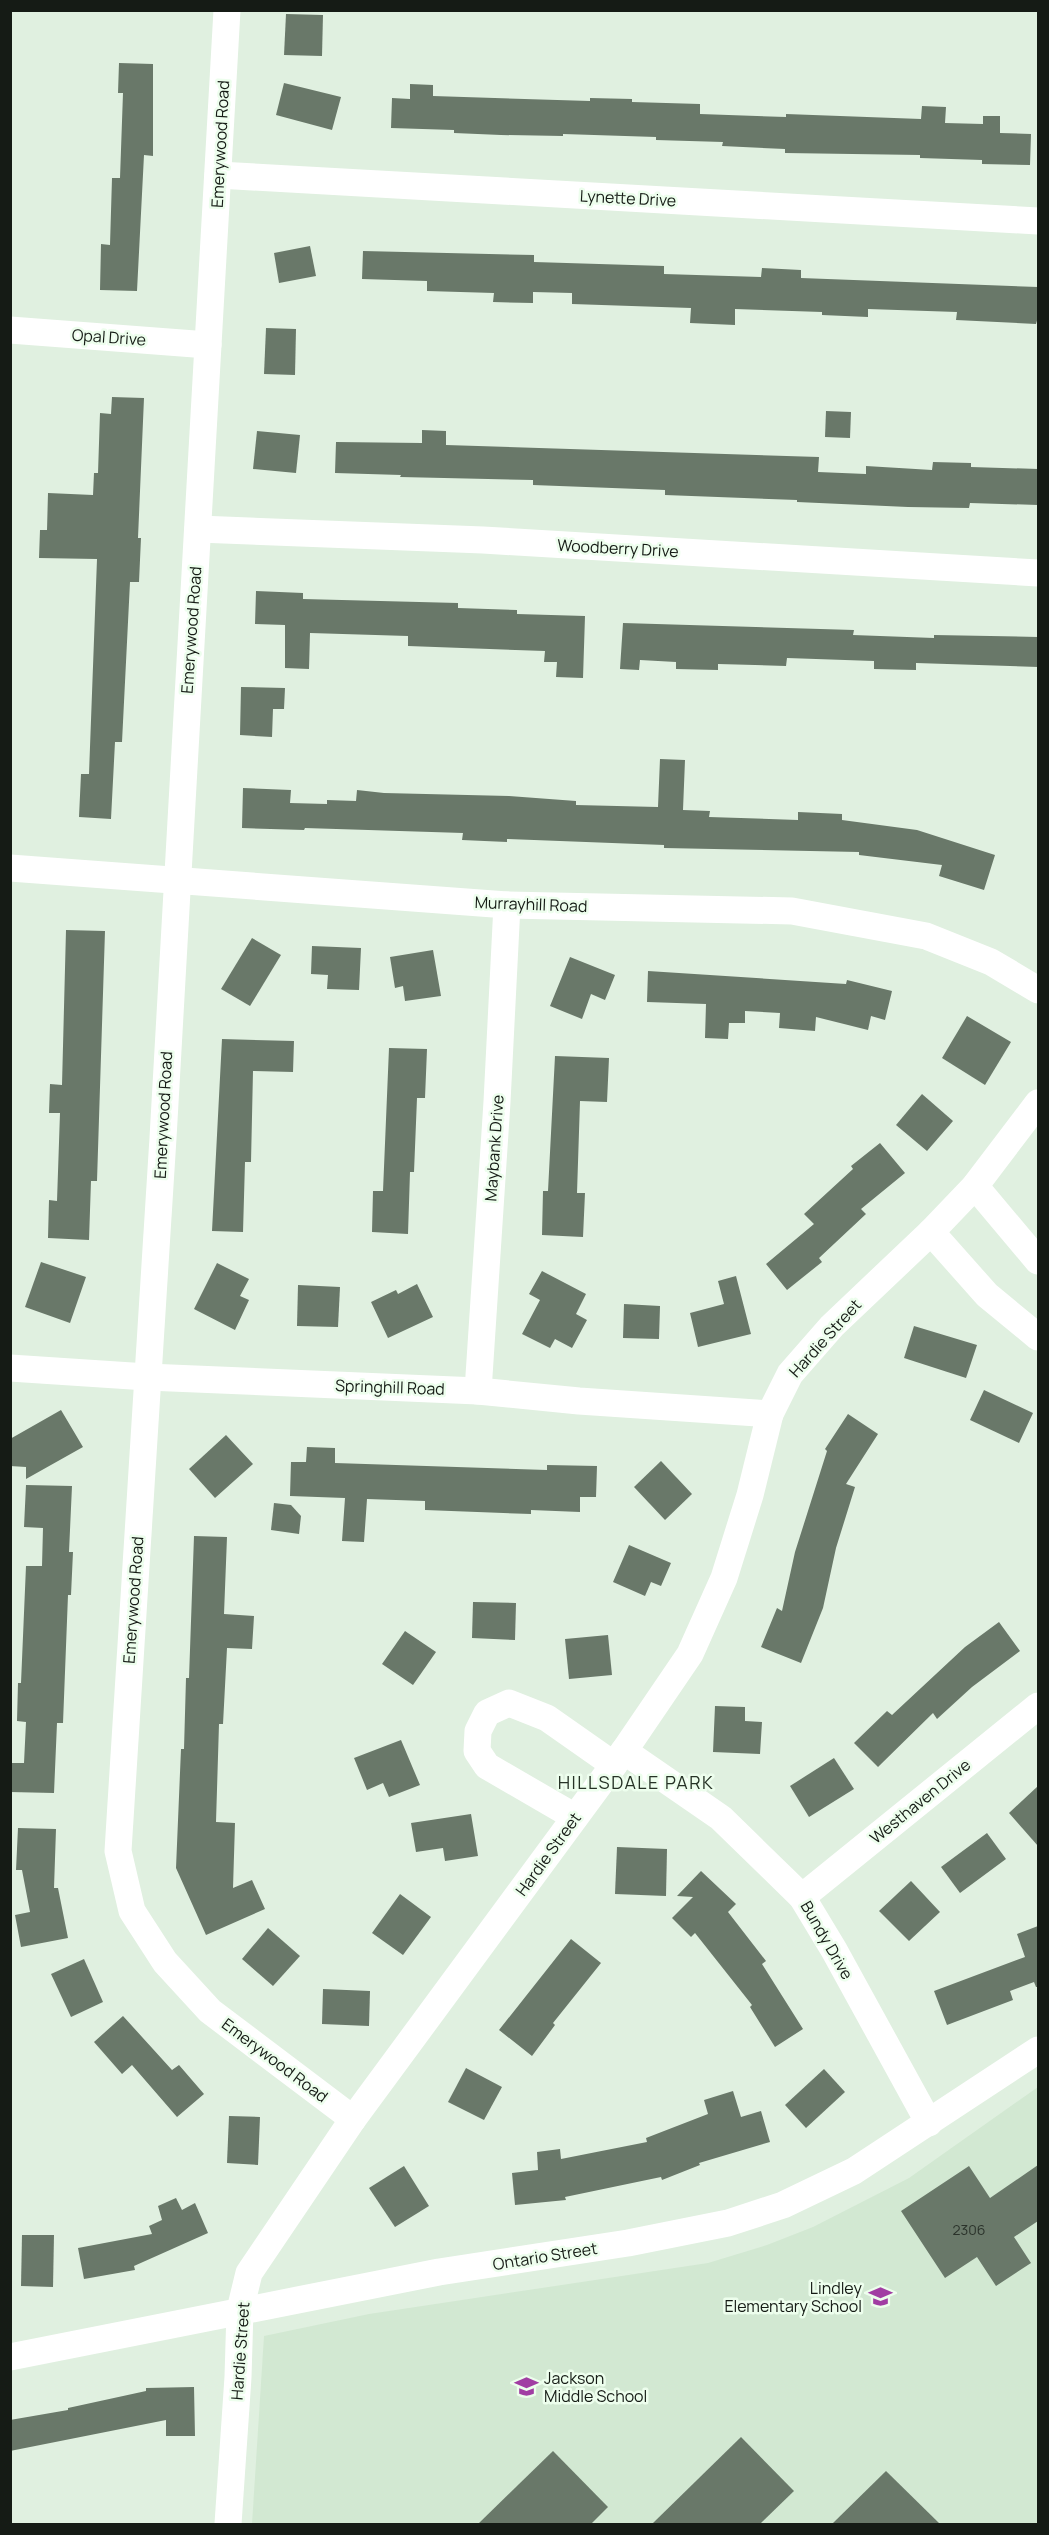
<svg xmlns="http://www.w3.org/2000/svg" width="1049" height="2535" font-family="Manrope,sans-serif">
	<style>
		.built { fill: #d2e8d2 }
		.building { fill: #697869 }
		.lines { fill: none; stroke-linecap: round; stroke-linejoin: round }
		.minor { stroke: #fff; stroke-width: 27 }
		.labels { text-anchor: middle; dominant-baseline: central; stroke-width: 5; stroke-linejoin: round; paint-order: stroke }
		.number-label { font-size: 14px; fill: #2a322a }
		.street-label { font-size: 16px; fill: #151b15; stroke: #edfeed }
		.poi-label { font-size: 16px; fill: #151b15; stroke: #edfeed; text-anchor: end }
		.neighbourhood-label { font-size: 18px; letter-spacing: 1.5px; fill: #263226; stroke: #edfeed }
	</style>
	<rect width="100%" height="100%" fill="#e0f0e0"/>
	<polygon class="built" points="1038,2087 1038,2524 252,2524 264,2336 369,2314 708,2263 767,2245 813,2227 909,2178"/>
	<g class="building">
		<polygon points="286,14 323,15 322,56 284,55"/>
		<polygon points="119,63 153,64 153,156 144,155 137,291 100,290 101,244 110,245 112,178 120,178 123,93 118,93"/>
		<polygon points="284,83 341,97 332,130 276,115"/>
		<polygon points="410,84 433,85 433,96 590,101 590,98 632,99 632,102 700,104 700,114 786,117 786,114 921,119 922,106 946,107 945,123 983,124 983,116 1000,116 1000,133 1031,134 1030,165 982,164 982,160 920,158 920,155 785,153 785,149 722,146 723,142 656,140 656,137 563,134 563,136 501,135 454,133 454,130 391,128 392,98 410,99"/>
		<polygon points="310,246 316,276 279,283 274,253"/>
		<polygon points="363,251 534,255 534,262 664,266 664,274 761,277 762,268 801,270 801,278 1038,287 1038,317 1036,324 956,320 957,312 868,309 868,317 822,315 822,312 735,309 735,325 690,323 691,308 572,304 572,293 533,292 533,303 493,302 494,293 427,291 427,281 362,279"/>
		<polygon points="266,328 296,329 295,375 264,374"/>
		<polygon points="112,397 144,398 138,538 141,538 139,582 130,582 122,742 115,742 111,819 79,817 81,774 89,774 97,559 39,558 40,530 47,530 48,493 93,495 94,473 98,473 100,413 111,414"/>
		<polygon points="826,411 851,412 850,438 825,437"/>
		<polygon points="422,430 446,431 446,445 819,457 818,472 866,474 866,466 932,470 933,462 971,463 971,467 1038,469 1038,505 970,503 969,508 908,507 797,502 797,500 665,495 665,490 533,485 533,480 400,477 401,475 335,473 336,442 422,443"/>
		<polygon points="257,431 300,435 296,473 253,469"/>
		<polygon points="256,591 303,593 303,599 458,603 458,608 517,610 517,614 585,616 583,678 556,677 557,662 544,662 545,651 408,646 408,636 310,633 309,669 285,668 285,625 255,624"/>
		<polygon points="623,623 854,630 853,635 934,638 934,635 1038,637 1038,667 916,663 916,670 874,669 874,661 787,658 786,666 718,664 718,670 676,669 676,662 640,660 639,670 620,669"/>
		<polygon points="241,687 285,688 284,709 273,709 272,737 240,735"/>
		<polygon points="660,759 685,760 683,810 710,811 709,817 798,820 798,812 842,814 842,820 917,830 995,855 984,890 939,876 942,865 859,855 859,852 664,848 664,845 507,839 507,842 462,840 463,833 305,828 304,830 242,828 243,788 291,790 290,803 327,804 327,800 356,801 357,790 384,793 509,796 576,801 576,805 658,807"/>
		<polygon points="66,930 105,931 97,1181 91,1181 89,1240 48,1238 49,1200 57,1201 60,1113 49,1113 50,1084 62,1085"/>
		<polygon points="252,938 281,955 250,1006 221,989"/>
		<polygon points="312,946 361,948 359,990 327,989 328,975 311,974"/>
		<polygon points="433,950 441,996 405,1001 403,986 395,988 390,957"/>
		<polygon points="570,957 615,975 605,1000 591,994 582,1019 550,1006"/>
		<polygon points="648,971 846,984 847,980 892,991 885,1020 871,1016 868,1030 816,1017 815,1031 779,1028 780,1013 745,1011 745,1023 729,1023 728,1039 705,1038 706,1004 647,1002"/>
		<polygon points="967,1016 1011,1042 985,1085 942,1058"/>
		<polygon points="222,1039 294,1041 293,1072 253,1071 251,1162 245,1162 243,1232 212,1231"/>
		<polygon points="389,1048 427,1049 425,1098 417,1098 414,1172 410,1172 408,1234 372,1232 373,1191 383,1191"/>
		<polygon points="555,1056 609,1058 607,1102 580,1101 577,1193 585,1193 583,1237 542,1235 543,1191 548,1191"/>
		<polygon points="922,1094 953,1121 927,1151 896,1125"/>
		<polygon points="880,1143 905,1173 861,1209 866,1214 819,1258 822,1262 787,1290 766,1264 814,1224 804,1214 853,1169 851,1166"/>
		<polygon points="41,1262 86,1277 70,1323 25,1307"/>
		<polygon points="217,1263 249,1279 240,1296 249,1300 235,1330 194,1309"/>
		<polygon points="542,1271 586,1294 576,1314 587,1320 572,1348 555,1339 550,1348 522,1334 540,1300 529,1294"/>
		<polygon points="736,1276 751,1334 698,1347 690,1313 724,1304 718,1281"/>
		<polygon points="417,1284 433,1317 388,1338 371,1302 396,1290 398,1294"/>
		<polygon points="298,1285 340,1287 338,1327 297,1326"/>
		<polygon points="624,1304 660,1306 659,1339 623,1338"/>
		<polygon points="914,1326 977,1345 966,1378 904,1358"/>
		<polygon points="984,1390 1033,1413 1019,1443 970,1420"/>
		<polygon points="61,1410 83,1447 26,1479 26,1467 10,1466 10,1439"/>
		<polygon points="848,1414 878,1434 846,1484 855,1487 836,1548 823,1608 801,1663 761,1647 777,1608 782,1611 795,1552 827,1451 825,1449"/>
		<polygon points="226,1435 253,1464 215,1498 189,1469"/>
		<polygon points="307,1447 335,1448 335,1463 547,1470 547,1465 597,1466 596,1497 580,1497 580,1512 531,1510 531,1514 425,1510 425,1501 367,1499 364,1542 342,1541 345,1498 290,1496 291,1462 306,1462"/>
		<polygon points="661,1461 692,1494 665,1520 634,1487"/>
		<polygon points="26,1485 72,1486 69,1552 73,1552 71,1595 68,1595 63,1723 57,1723 54,1793 10,1792 10,1763 24,1763 26,1722 17,1721 18,1683 21,1683 26,1566 42,1566 43,1528 24,1527"/>
		<polygon points="274,1503 291,1505 301,1516 299,1534 271,1530"/>
		<polygon points="194,1536 227,1537 224,1614 254,1616 252,1649 227,1648 223,1724 219,1724 216,1822 235,1823 233,1888 252,1880 265,1909 206,1935 176,1868 181,1749 184,1749 186,1678 189,1678"/>
		<polygon points="629,1545 671,1563 661,1586 651,1582 645,1596 613,1582"/>
		<polygon points="473,1602 516,1603 515,1640 472,1638"/>
		<polygon points="999,1622 1020,1651 972,1687 937,1719 933,1713 878,1767 854,1743 887,1711 892,1715 965,1647"/>
		<polygon points="405,1631 436,1652 413,1685 382,1664"/>
		<polygon points="608,1635 612,1675 569,1679 565,1639"/>
		<polygon points="715,1706 745,1707 745,1721 762,1722 760,1754 713,1752"/>
		<polygon points="401,1740 420,1785 389,1797 383,1783 367,1790 354,1758"/>
		<polygon points="834,1758 854,1789 809,1817 790,1786"/>
		<polygon points="1038,1786 1038,1846 1009,1813"/>
		<polygon points="471,1814 478,1856 445,1861 443,1848 416,1852 411,1823"/>
		<polygon points="18,1828 56,1829 54,1888 58,1888 68,1938 21,1947 15,1915 30,1912 22,1870 16,1870"/>
		<polygon points="987,1833 1006,1859 960,1893 941,1867"/>
		<polygon points="617,1847 667,1849 666,1896 615,1894"/>
		<polygon points="701,1871 736,1904 728,1912 766,1961 762,1964 803,2029 775,2047 750,2007 752,2005 695,1933 691,1937 672,1918 693,1897 677,1896"/>
		<polygon points="911,1881 940,1912 909,1941 879,1911"/>
		<polygon points="400,1894 431,1917 403,1955 372,1933"/>
		<polygon points="1038,1926 1038,1987 1036,1987 1034,1982 1010,1991 1013,2000 947,2025 934,1991 1025,1957 1017,1934"/>
		<polygon points="268,1928 300,1956 273,1986 242,1959"/>
		<polygon points="571,1939 601,1963 553,2023 555,2025 532,2056 499,2030"/>
		<polygon points="84,1959 103,2002 71,2017 51,1974"/>
		<polygon points="323,1989 370,1991 369,2026 322,2024"/>
		<polygon points="123,2016 172,2070 179,2065 204,2094 177,2117 132,2065 122,2074 94,2042"/>
		<polygon points="466,2068 502,2087 484,2120 448,2102"/>
		<polygon points="824,2069 845,2092 806,2128 785,2105"/>
		<polygon points="733,2091 741,2117 761,2111 770,2142 699,2163 700,2165 662,2180 661,2177 565,2197 566,2200 515,2205 512,2173 538,2170 537,2152 560,2149 561,2159 647,2142 646,2138 708,2114 704,2100"/>
		<polygon points="229,2116 260,2117 258,2165 227,2163"/>
		<polygon points="1038,2165 1038,2221 1014,2237 1031,2263 996,2286 977,2257 945,2278 901,2211 969,2166 990,2198"/>
		<polygon points="404,2166 429,2206 395,2227 369,2188"/>
		<polygon points="176,2198 182,2210 195,2203 208,2233 134,2266 135,2270 84,2279 78,2248 152,2234 149,2226 162,2220 158,2206"/>
		<polygon points="22,2235 54,2235 53,2287 21,2286"/>
		<polygon points="194,2387 195,2436 166,2436 166,2420 10,2451 10,2420 68,2410 68,2408 146,2391 146,2388"/>
		<polygon points="741,2437 794,2491 760,2524 652,2524"/>
		<polygon points="553,2451 608,2507 591,2524 478,2524"/>
		<polygon points="886,2471 940,2524 832,2524"/>
	</g>
	<g class="lines">
		<g class="minor">
			<polyline points="227,10 163,1138 118,1851 132,1911 165,1962 210,2011 353,2119"/>
			<polyline points="218,175 1038,221"/>
			<polyline points="10,330 208,345"/>
			<polyline points="198,529 483,540 1038,573"/>
			<polyline points="10,868 507,905 792,911 926,936 991,962 1038,990"/>
			<polyline points="975,1186 1038,1261"/>
			<polyline points="931,1232 987,1295 1038,1337"/>
			<polyline points="10,1368 147,1377 478,1391 579,1401 770,1414"/>
			<polyline points="478,1391 497,1102 507,905"/>
			<polyline points="624,1751 721,1818 802,1897 834,1950 929,2123"/>
			<polyline points="575,1817 487,1766 477,1751 478,1731 487,1713 509,1703 547,1718 614,1765"/>
			<polyline points="802,1897 1038,1706"/>
			<polyline points="10,2357 439,2272 628,2243 728,2223 783,2205 854,2171 1038,2050"/>
			<polyline points="228,2524 238,2377 240,2310 249,2273 353,2119 624,1751 690,1654 724,1578 750,1495 770,1414 790,1374 832,1326 931,1232 975,1186 1038,1103"/>
		</g>
	</g>
	<defs>
		<symbol id="school-bare" viewBox="-9 -9 18 18"><path d="M0-5L7-2L0 1L-7-2ZM-4 1L0 2.5L4 1V4Q0 6-4 4Z" fill="#a13da3" stroke="#edfeed" stroke-width="2.5" paint-order="stroke"/></symbol>
	</defs>
	<g fill-rule="evenodd">
		<use href="#school-bare" x="864" y="2280" width="33" height="33"/>
		<use href="#school-bare" x="510" y="2370" width="33" height="33"/>
	</g>
	<g class="labels">
		<g class="number-label">
			<text x="969" y="2229">2306</text>
		</g>
		<g class="street-label">
			<text transform="translate(220 144) rotate(-87)">Emerywood Road</text>
			<text transform="translate(628 198) rotate(3)">Lynette Drive</text>
			<text transform="translate(109 337) rotate(4)">Opal Drive</text>
			<text transform="translate(618 548) rotate(3)">Woodberry Drive</text>
			<text transform="translate(191 630) rotate(-86)">Emerywood Road</text>
			<text transform="translate(531 904) rotate(2)">Murrayhill Road</text>
			<text transform="translate(163 1115) rotate(-87)">Emerywood Road</text>
			<text transform="translate(494 1148) rotate(-86)">Maybank Drive</text>
			<text transform="translate(825 1338) rotate(-48)">Hardie Street</text>
			<text transform="translate(390 1387) rotate(2)">Springhill Road</text>
			<text transform="translate(133 1600) rotate(-86)">Emerywood Road</text>
			<text transform="translate(920 1801) rotate(-39)">Westhaven Drive</text>
			<text transform="translate(548 1854) rotate(-54)">Hardie Street</text>
			<text transform="translate(827 1940) rotate(60)">Bundy Drive</text>
			<text transform="translate(275 2060) rotate(37)">Emerywood Road</text>
			<text transform="translate(545 2256) rotate(-9)">Ontario Street</text>
			<text transform="translate(240 2351) rotate(-86)">Hardie Street</text>
		</g>
		<g class="poi-label">
			<text x="862" y="2288">Lindley<tspan x="862" dy="18">Elementary School</tspan></text>
			<text x="544" y="2378" text-anchor="start">Jackson<tspan x="544" dy="18">Middle School</tspan></text>
		</g>
		<g class="neighbourhood-label">
			<text x="636" y="1782">HILLSDALE PARK</text>
		</g>
	</g>
	<rect width="1049" height="2535" fill="none" stroke="#151b15" stroke-width="24"/>
</svg>
